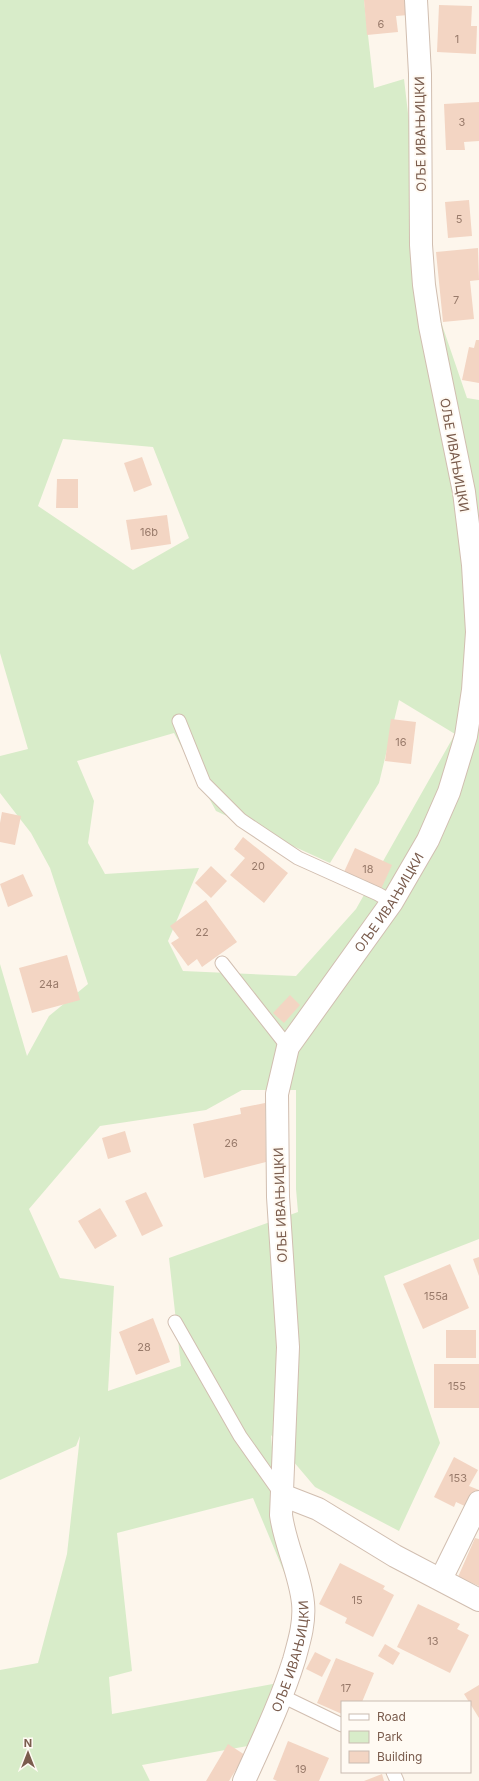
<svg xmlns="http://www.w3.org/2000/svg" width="479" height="1781" font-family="Inter,sans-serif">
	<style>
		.green { fill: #d8ecc9; fill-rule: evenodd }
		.building { fill: #f3d5c3 }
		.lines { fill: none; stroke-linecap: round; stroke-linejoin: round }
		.service-casing { stroke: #d1beb0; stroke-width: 15 }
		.minor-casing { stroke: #d1beb0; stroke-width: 24 }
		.service { stroke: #fff; stroke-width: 13 }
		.minor { stroke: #fff; stroke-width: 22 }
		.labels { text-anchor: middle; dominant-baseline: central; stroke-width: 4; stroke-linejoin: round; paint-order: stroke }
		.number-label { font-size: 11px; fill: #987a6a }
		.street-label { font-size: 13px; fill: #7a5c4d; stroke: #fffaf3 }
	</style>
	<rect width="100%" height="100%" fill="#fdf6ec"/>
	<path class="green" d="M0 0H364L374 88 404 79 428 284 467 398 479 400V1239L384 1276 440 1443 399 1531 315 1487 271 1435 274 1473 289 1584 253 1498 117 1533 132 1671 109 1677 112 1714 278 1683 259 1744 142 1765 150 1781H0V1670L38 1663 67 1554 80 1436 76 1446 0 1480V964L27 1056 49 1016 88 984 50 868 31 833 0 793V756L28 749 0 653ZM63 439 153 447 189 538 133 570 38 506ZM399 700 455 734 356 909 296 976 183 971 168 941 199 868 105 874 88 843 94 801 77 761 174 733 216 811 330 863 379 783ZM242 1090H296V1189L298 1212 169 1258 181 1366 108 1391 114 1286 60 1278 29 1209 100 1126 206 1110Z"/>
	<g class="building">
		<polygon points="364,0 408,0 409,15 396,16 398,32 367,35"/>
		<polygon points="439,5 472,6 471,26 477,26 476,54 437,52"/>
		<polygon points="479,102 479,141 464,142 465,150 446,150 444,104"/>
		<polygon points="469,200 472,236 448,238 445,202"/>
		<polygon points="478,248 479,280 470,281 474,319 443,322 436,252"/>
		<polygon points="476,340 479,340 479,383 462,380 469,347 474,348"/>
		<polygon points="142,457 152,485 134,492 124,463"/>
		<polygon points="57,479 78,479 78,508 56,508"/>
		<polygon points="167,515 171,544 131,550 126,520"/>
		<polygon points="391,719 416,722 411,764 385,761"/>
		<polygon points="2,812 21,816 15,845 0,842 0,823"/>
		<polygon points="243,837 288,873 264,903 230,875 245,858 234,849"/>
		<polygon points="355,848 392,865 381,889 344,872"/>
		<polygon points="211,866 227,881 211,898 195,883"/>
		<polygon points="23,874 33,896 8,907 0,884"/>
		<polygon points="206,900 237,942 202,967 197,959 188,966 171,943 179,938 170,926"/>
		<polygon points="67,955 80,1000 32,1013 19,968"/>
		<polygon points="290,995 300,1005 284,1023 273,1013"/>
		<polygon points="265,1103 266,1162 204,1178 193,1124 241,1114 240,1108"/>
		<polygon points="125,1131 131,1152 108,1159 102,1138"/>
		<polygon points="146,1192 163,1226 142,1236 125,1201"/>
		<polygon points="100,1208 117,1236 95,1249 78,1221"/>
		<polygon points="479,1257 479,1276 473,1259"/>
		<polygon points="450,1264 469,1308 423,1329 403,1284"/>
		<polygon points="153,1318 170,1362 136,1375 119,1332"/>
		<rect x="446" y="1330" width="30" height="28"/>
		<rect x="434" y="1364" width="45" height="44"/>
		<polygon points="454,1457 478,1470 469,1486 479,1490 469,1508 456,1502 454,1507 434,1497"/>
		<polygon points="475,1538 479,1539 479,1586 458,1577"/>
		<polygon points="340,1563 385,1586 383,1589 394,1595 373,1637 345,1623 347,1618 319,1604"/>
		<polygon points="418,1604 460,1624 457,1629 469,1635 450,1673 397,1647"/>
		<polygon points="385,1644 400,1653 393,1665 378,1656"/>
		<polygon points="315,1652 331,1660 322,1677 306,1669"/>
		<polygon points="336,1658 374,1673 362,1702 342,1702 342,1714 317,1703"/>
		<polygon points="479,1685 479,1718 464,1694"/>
		<polygon points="288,1741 329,1758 319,1781 277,1781 273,1779"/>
		<polygon points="228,1744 245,1755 229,1781 206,1781"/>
		<polygon points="382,1774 384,1781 364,1781"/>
	</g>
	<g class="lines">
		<defs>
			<g id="service">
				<polyline points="179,721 204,783 241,820 298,858 378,894 392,902"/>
				<polyline points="222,963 288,1047"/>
				<polyline points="175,1322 240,1436 281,1494"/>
				<polyline points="282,1696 342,1725"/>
				<polyline points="393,1772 397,1781"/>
			</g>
			<g id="minor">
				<polyline points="282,1495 318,1509 395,1556 479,1600"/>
				<polyline points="441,1579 479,1502"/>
				<path id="s1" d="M244 1781C262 1741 281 1702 294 1660 299 1642 305 1623 303 1603 300 1573 285 1545 281 1515L288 1347 278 1197 277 1094 288 1047 392 902 428 840 449 792 466 736 473 690 477 632 473 565 464 492 430 326 424 285 421 245 420 74 416 0"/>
			</g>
		</defs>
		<use href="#service" class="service-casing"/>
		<use href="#minor" class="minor-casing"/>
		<use href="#service" class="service"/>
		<use href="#minor" class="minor"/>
	</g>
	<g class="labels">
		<g class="number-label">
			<text x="381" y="24">6</text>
			<text x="457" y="39">1</text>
			<text x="462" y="122">3</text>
			<text x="459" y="219">5</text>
			<text x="456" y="300">7</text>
			<text x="149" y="532">16b</text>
			<text x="401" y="742">16</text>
			<text x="258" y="866">20</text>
			<text x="368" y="869">18</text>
			<text x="202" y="932">22</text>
			<text x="49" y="984">24a</text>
			<text x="231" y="1143">26</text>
			<text x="436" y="1296">155a</text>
			<text x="144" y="1347">28</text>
			<text x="457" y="1386">155</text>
			<text x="458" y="1478">153</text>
			<text x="357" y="1600">15</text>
			<text x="433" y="1641">13</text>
			<text x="346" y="1688">17</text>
			<text x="301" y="1769">19</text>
		</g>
		<g class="street-label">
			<text transform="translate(420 134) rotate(-91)">ОЉЕ ИВАЊИЦКИ</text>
			<text transform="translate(455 455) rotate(80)">ОЉЕ ИВАЊИЦКИ</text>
			<text stroke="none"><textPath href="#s1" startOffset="926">ОЉЕ ИВАЊИЦКИ</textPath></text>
			<text transform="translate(280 1205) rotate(-92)">ОЉЕ ИВАЊИЦКИ</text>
			<text stroke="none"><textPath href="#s1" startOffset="134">ОЉЕ ИВАЊИЦКИ</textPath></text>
		</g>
	</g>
	<rect x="341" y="1701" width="130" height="72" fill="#fffaf3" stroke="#cabbb1"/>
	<rect x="349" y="1714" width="20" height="6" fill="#ffffff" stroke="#cabbb1"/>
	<text x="377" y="1721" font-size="12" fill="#7a5c4d">Road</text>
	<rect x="349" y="1731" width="20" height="12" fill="#d8ecc9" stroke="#cabbb1"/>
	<text x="377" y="1741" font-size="12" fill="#7a5c4d">Park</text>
	<rect x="349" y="1751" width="20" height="12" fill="#f3d5c3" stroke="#cabbb1"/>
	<text x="377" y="1761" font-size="12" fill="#7a5c4d">Building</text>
	<g transform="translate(28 1753)" stroke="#fffaf3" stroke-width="3" paint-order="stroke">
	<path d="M0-3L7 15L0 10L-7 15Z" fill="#7a5c4d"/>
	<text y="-6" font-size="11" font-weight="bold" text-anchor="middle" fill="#7a5c4d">N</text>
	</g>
</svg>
